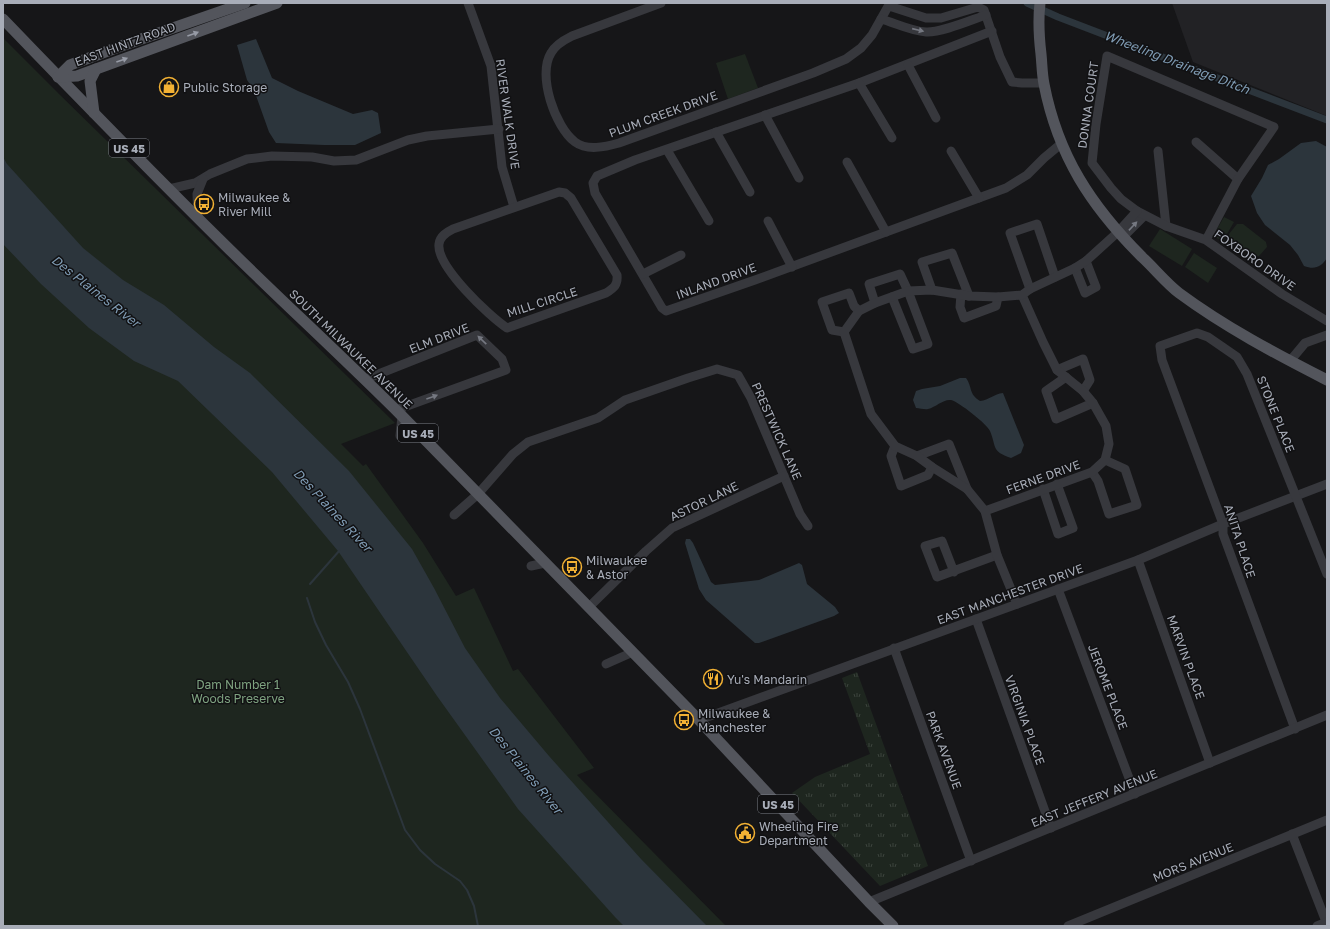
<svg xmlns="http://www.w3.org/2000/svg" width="1330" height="929" font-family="'Golos Text',sans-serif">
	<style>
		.built { fill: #222225 }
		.grass { fill: url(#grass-tufts) }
		.park { fill: #1e261f }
		.water { fill: #2c353c }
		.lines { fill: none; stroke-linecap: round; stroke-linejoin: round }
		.stream { stroke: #2c353c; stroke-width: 2 }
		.canal { stroke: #2c353c; stroke-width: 7 }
		.minor { stroke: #37383d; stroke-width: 9 }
		.major { stroke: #53555c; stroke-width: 11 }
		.oneway { fill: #757881 }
		.oneway2 { fill: #979ba6 }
		.labels { text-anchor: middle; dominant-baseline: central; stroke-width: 3; stroke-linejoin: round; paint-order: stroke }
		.shield { fill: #111113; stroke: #7b7e86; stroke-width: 1 }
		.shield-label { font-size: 11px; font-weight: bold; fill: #a8adb8 }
		.street-label { font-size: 12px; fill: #a8adb8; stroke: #111113 }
		.poi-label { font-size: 12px; fill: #a8adb8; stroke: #111113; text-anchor: start }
		.park-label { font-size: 12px; fill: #7fa381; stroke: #111113 }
		.water-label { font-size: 13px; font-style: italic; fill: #7f9bb3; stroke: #111113 }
	</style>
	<defs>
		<pattern id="grass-tufts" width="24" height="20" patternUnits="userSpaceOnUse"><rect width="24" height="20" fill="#1e261f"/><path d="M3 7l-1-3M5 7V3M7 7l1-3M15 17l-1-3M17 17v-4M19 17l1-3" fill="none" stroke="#3c433d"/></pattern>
	</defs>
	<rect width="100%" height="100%" fill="#161618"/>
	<polygon class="built" points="1172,3 1327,3 1327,116 1193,62"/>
	<polygon class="grass" points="857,672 928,866 880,886 792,793 815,777 870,754 842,678"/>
	<g class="park">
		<polygon points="3,38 58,93 395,423 341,444 363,466 366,464 423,543 456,596 474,588 513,671 518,669 594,768 577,775 726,926 3,926"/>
		<polygon points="745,54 758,88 728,99 716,63"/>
		<polygon points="1224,217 1234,222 1223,241 1213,236"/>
		<polygon points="1237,224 1243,224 1266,242 1267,247 1259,256 1253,257 1230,240 1229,234"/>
		<polygon points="1160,229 1192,249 1182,266 1149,246"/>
		<polygon points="1194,253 1217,268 1208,283 1185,267"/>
	</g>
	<g class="water">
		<polygon points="256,39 272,78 298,91 353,114 372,110 378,113 381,133 355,145 324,145 276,143 269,132 254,90 247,80 237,45"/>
		<path d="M1316 141 1327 147V258C1321 267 1315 270 1304 266L1298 255 1290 245 1265 225 1257 213 1251 196 1262 178 1268 165 1279 159 1301 143Z"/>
		<polygon points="3,157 7,164 83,248 123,280 164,305 214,347 250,373 349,471 412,549 434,588 465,648 500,698 549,756 641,859 707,926 624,926 615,917 518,809 437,696 338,551 272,472 178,381 134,361 89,328 41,284 3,244"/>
		<path d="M960 378H966C973 388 968 393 980 401 989 400 994 394 1003 393L1024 445 1021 453 1011 458C991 451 997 448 990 431 987 424 959 402 951 400 943 399 936 407 928 409 925 410 920 408 916 408L913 400 916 391 922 389 940 386Z"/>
		<polygon points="686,539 690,539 693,543 711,582 715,585 759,580 799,563 802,565 807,584 835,607 839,613 834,616 759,643 755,643 706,600 699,589 685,543"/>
	</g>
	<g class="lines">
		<g class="stream">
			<polyline points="310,584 340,550"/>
			<polyline points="307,598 315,622 326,645 348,682 360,709 405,830 420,850 435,864 460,881 467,890 474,906 478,926"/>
		</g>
		<polyline class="canal" points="1027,3 1058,17 1327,120"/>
		<g class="minor">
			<polyline points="468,3 491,66 502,167 514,207"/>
			<path d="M661 3 572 36C564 40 555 45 551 53 537 75 555 127 575 142 587 151 605 147 619 143L813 73 846 59 861 48 872 35 890 3"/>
			<polyline points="889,6 926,18 941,18 978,7 984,10 1000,57 1012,82 1022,83 1043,83"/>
			<path d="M881 19C895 23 911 31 926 32 941 33 971 20 986 15"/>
			<polyline points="992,31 859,83 635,160 597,176 593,183 595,193 662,308 666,311 755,280 1006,188 1027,175 1044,158 1062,143"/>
			<polyline points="908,65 936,118"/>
			<polyline points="859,83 892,138"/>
			<polyline points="765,115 799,178"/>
			<polyline points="716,132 750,192"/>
			<polyline points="1196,142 1238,179"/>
			<polyline points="667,150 709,221"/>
			<polyline points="951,151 979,198"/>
			<polyline points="1158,151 1166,226"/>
			<polyline points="847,162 886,232"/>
			<polyline points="169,189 195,183 210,174 247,159 272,156 312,157 334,161 356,160 408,140 427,136 499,129"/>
			<path d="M559 192 565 193 571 198 617 275C618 285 614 288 606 293L507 328C489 316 436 266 439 244 440 236 447 232 453 229Z"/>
			<polyline points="198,218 197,194 203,179"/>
			<polyline points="768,221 792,267"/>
			<polyline points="1123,237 1144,216"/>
			<polyline points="1206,240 1238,179 1274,127 1107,56 1096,124 1092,163 1111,188 1121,199 1137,211 1166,226 1206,240 1282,294 1327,321"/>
			<polyline points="1075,268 1085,293 1096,287 1086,261"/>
			<polyline points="643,274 681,255"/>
			<polyline points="1030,289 1010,233 1037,224 1055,277"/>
			<polyline points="932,290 922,262 952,253 969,296"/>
			<polyline points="961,294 960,307 964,318 996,306 998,297"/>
			<polyline points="875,303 869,284 900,274 908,291 928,344 913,349 892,297"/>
			<polyline points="844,332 832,330 822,302 849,293 854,306 859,311"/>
			<polyline points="1290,361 1305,343 1327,335"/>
			<polyline points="1057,370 1083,359 1090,380 1083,391"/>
			<polyline points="1066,377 1046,391 1056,419 1093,403"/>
			<polyline points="366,379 477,335 502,359 506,370 396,410"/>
			<polyline points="400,436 402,416"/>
			<polyline points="895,446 891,456 901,486 928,475 932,467"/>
			<polyline points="917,456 949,444 967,489"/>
			<polyline points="1092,472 1098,481 1109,514 1137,505 1125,469 1105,460"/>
			<polyline points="1043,489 1058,534 1073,528 1057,484"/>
			<polyline points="985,511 1092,472 1105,460 1109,444 1106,426 1093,403 1083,391 1057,370 1043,342 1022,295"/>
			<polyline points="454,515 478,494 513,454 528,442 598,418 625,400 688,378 717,369 738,375 751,398 800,514 808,526"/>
			<polyline points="1138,560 1210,763"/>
			<polyline points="531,566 545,563"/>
			<polyline points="954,572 942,541 925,546 937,577 997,555"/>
			<polyline points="1058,589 1135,794"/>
			<polyline points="1017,604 997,555 985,511 967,489 932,467 917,456 895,446 871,414 844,332 859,311 875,303 908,291 932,290 969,296 998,297 1022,295 1030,289 1075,268 1086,261 1118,232 1137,211"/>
			<polyline points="589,607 646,551 672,528 784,476"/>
			<polyline points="976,619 1051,828"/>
			<polyline points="894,648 971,861"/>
			<polyline points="606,664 633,652"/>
			<polyline points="699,720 1138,560 1223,524 1327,484"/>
			<polyline points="1295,729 1223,534 1223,524 1162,360 1160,346 1197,333 1208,337 1237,357 1247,374 1327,574"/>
			<polyline points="1292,834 1327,924"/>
			<polyline points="869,902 1327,715"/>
			<polyline points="1068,926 1327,820"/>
			<polyline points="1317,926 1327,922"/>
		</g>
		<g class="major">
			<path d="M1040 3C1038 20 1039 37 1041 54 1042 64 1042 74 1044 84 1058 156 1091 206 1142 257 1154 268 1166 283 1179 293 1225 327 1276 354 1327 380"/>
			<path d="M3 19C77 96 152 173 228 248 286 305 345 359 402 416L699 720 869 902 893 926"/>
			<polyline points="58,77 77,76 277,3"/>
			<polyline points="58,77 70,65 124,45 245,3"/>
			<polyline points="94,113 90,81 96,69"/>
		</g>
	</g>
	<defs><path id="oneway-solid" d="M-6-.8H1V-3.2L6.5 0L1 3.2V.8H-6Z"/></defs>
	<g class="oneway">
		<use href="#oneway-solid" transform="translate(918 30) rotate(13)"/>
		<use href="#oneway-solid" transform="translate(1133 226) rotate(-47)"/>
		<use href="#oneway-solid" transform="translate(482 340) rotate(-136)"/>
		<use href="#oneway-solid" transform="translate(432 397) rotate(-20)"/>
	</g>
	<g class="oneway2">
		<use href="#oneway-solid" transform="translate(193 34) rotate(-20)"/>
		<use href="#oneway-solid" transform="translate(122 60) rotate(-20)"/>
	</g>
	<defs>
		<symbol id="shop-ring" viewBox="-11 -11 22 22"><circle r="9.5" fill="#111113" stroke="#f2b134" stroke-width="1.5"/><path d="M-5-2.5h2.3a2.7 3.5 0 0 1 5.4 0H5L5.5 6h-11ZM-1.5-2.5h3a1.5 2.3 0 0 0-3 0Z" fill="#f2b134"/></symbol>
		<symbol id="bus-ring" viewBox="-11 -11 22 22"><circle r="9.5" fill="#111113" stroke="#f2b134" stroke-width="1.5"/><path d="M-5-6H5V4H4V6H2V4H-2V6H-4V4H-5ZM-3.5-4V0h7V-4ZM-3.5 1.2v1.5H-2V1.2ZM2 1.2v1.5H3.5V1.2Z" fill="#f2b134"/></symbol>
		<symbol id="restaurant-ring" viewBox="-11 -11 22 22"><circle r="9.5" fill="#111113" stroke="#f2b134" stroke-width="1.5"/><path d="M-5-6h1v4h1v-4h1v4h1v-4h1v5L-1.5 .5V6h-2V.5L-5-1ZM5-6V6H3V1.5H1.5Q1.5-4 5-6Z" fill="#f2b134"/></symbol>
		<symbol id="civic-ring" viewBox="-11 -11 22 22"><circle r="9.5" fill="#111113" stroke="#f2b134" stroke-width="1.5"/><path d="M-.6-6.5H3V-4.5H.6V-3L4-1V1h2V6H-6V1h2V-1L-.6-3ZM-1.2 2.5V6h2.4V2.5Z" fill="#f2b134"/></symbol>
	</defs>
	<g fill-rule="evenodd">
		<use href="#shop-ring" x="158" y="76" width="22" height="22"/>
		<use href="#bus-ring" x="193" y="193" width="22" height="22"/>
		<use href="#bus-ring" x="561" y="556" width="22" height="22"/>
		<use href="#restaurant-ring" x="702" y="668" width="22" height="22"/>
		<use href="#bus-ring" x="673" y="709" width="22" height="22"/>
		<use href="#civic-ring" x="734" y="822" width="22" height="22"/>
	</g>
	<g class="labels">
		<g class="shield">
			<rect x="109" y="139" width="40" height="18" rx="3"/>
			<rect x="398" y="424" width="40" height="18" rx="3"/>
			<rect x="758" y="795" width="40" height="18" rx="3"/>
		</g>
		<g class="shield-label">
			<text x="129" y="148">US 45</text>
			<text x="418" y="433">US 45</text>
			<text x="778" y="804">US 45</text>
		</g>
		<g class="street-label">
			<text transform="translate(125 44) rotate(-20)">EAST HINTZ ROAD</text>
			<text transform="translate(1088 105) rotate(-82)">DONNA COURT</text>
			<text transform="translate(508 114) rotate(82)">RIVER WALK DRIVE</text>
			<text transform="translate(663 114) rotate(-20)">PLUM CREEK DRIVE</text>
			<text transform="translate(1255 260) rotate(35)">FOXBORO DRIVE</text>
			<text transform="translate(716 281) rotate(-20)">INLAND DRIVE</text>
			<text transform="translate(542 302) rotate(-18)">MILL CIRCLE</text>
			<text transform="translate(439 338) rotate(-21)">ELM DRIVE</text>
			<text transform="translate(351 349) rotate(44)">SOUTH MILWAUKEE AVENUE</text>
			<text transform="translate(1276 414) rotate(68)">STONE PLACE</text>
			<text transform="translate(777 431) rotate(66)">PRESTWICK LANE</text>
			<text transform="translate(1043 477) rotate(-20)">FERNE DRIVE</text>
			<text transform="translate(704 501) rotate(-26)">ASTOR LANE</text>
			<text transform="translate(1240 541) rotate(72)">ANITA PLACE</text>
			<text transform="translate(1010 594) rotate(-20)">EAST MANCHESTER DRIVE</text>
			<text transform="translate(1186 657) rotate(70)">MARVIN PLACE</text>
			<text transform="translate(1108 687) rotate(69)">JEROME PLACE</text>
			<text transform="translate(1025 720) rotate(70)">VIRGINIA PLACE</text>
			<text transform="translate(944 750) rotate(70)">PARK AVENUE</text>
			<text transform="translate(1094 798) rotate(-22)">EAST JEFFERY AVENUE</text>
			<text transform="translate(1193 862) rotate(-22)">MORS AVENUE</text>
		</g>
		<g class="poi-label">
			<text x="183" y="87">Public Storage</text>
			<text x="218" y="197">Milwaukee &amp;<tspan x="218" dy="14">River Mill</tspan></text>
			<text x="586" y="560">Milwaukee<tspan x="586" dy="14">&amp; Astor</tspan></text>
			<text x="727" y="679">Yu's Mandarin</text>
			<text x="698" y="713">Milwaukee &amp;<tspan x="698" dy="14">Manchester</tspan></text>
			<text x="759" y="826">Wheeling Fire<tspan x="759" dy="14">Department</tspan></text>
		</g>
		<g class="park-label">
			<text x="238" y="684">Dam Number 1<tspan x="238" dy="14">Woods Preserve</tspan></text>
		</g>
		<g class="water-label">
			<text transform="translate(1177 62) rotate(21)">Wheeling Drainage Ditch</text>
			<text transform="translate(96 291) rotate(38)">Des Plaines River</text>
			<text transform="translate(333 510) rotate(47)">Des Plaines River</text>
			<text transform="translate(526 770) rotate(51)">Des Plaines River</text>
		</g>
	</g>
	<rect width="1330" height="929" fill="none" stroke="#a8adb8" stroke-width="8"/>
</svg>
